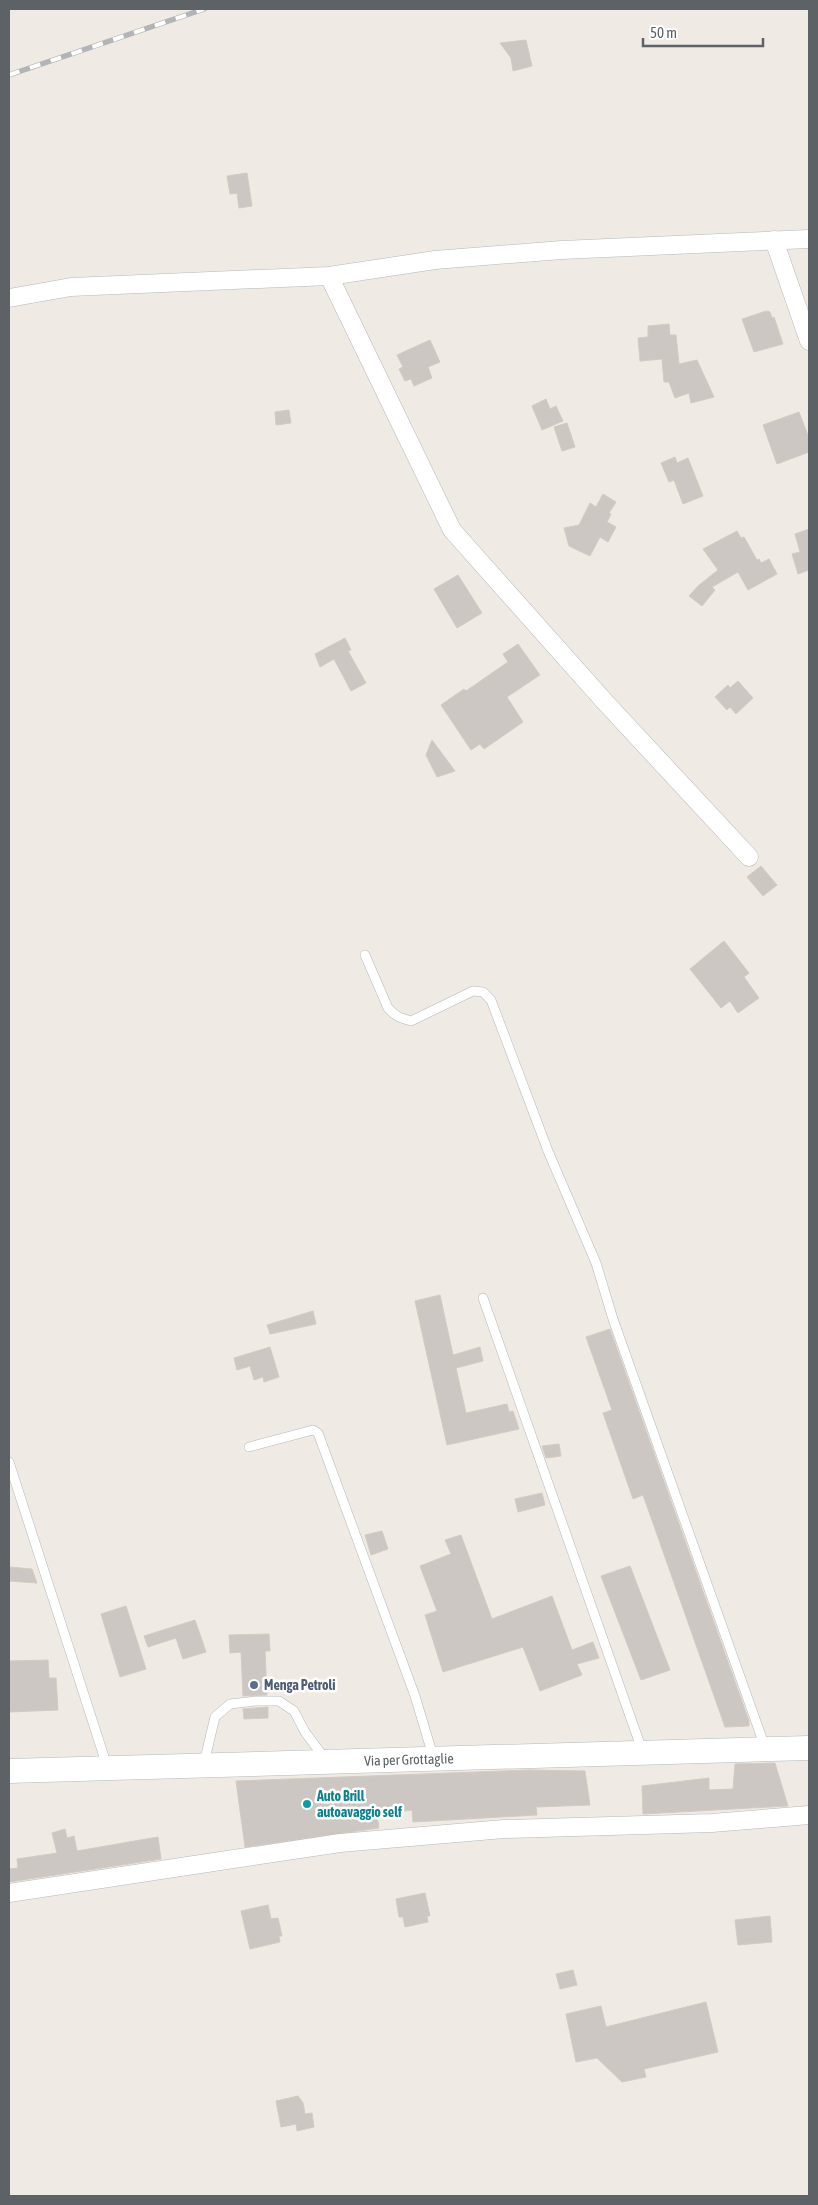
<svg xmlns="http://www.w3.org/2000/svg" width="818" height="2205" font-family="'Asap Condensed',sans-serif">
	<style>
		.building { fill: #ccc7c3; stroke: #d4cbc2 }
		.lines { fill: none; stroke-linecap: round; stroke-linejoin: round }
		.lane-casing { stroke: #b4b8bc; stroke-width: 10 }
		.street-casing { stroke: #b4b8bc; stroke-width: 19 }
		.secondary-casing { stroke: #b3b9bc; stroke-width: 25 }
		.lane { stroke: #fff; stroke-width: 9 }
		.street { stroke: #fff; stroke-width: 18 }
		.secondary { stroke: #fff; stroke-width: 24 }
		.rail-casing { stroke: #b3b4b5; stroke-width: 5.5 }
		.rail { stroke: #fff; stroke-width: 4; stroke-dasharray: 11; stroke-linecap: butt }
		.service-dot { fill: #5c6f8a; stroke: #fff; stroke-width: 2 }
		.culture-dot { fill: #0f9aa8; stroke: #fff; stroke-width: 2 }
		.labels { text-anchor: middle; dominant-baseline: central; stroke-width: 5; stroke-linejoin: round; paint-order: stroke }
		.service-label { font-size: 14px; font-weight: bold; fill: #4e5e75; stroke: #fff; text-anchor: start }
		.street-label { font-size: 14px; fill: #5c6265; stroke: #fff }
		.culture-label { font-size: 14px; font-weight: bold; fill: #0d838f; stroke: #fff; text-anchor: start }
	</style>
	<rect width="100%" height="100%" fill="#efeae4"/>
	<g class="building">
		<polygon points="526,40 532,66 513,71 511,58 500,43"/>
		<polygon points="247,173 252,206 239,208 237,193 230,194 227,176"/>
		<polygon points="766,311 770,312 772,318 774,317 783,344 754,352 742,319"/>
		<polygon points="669,324 670,335 676,335 679,364 697,360 714,397 691,403 689,393 675,398 669,382 664,382 662,359 640,361 638,338 648,337 648,326"/>
		<polygon points="430,340 440,362 428,367 432,378 414,386 411,379 405,381 399,369 403,367 397,355"/>
		<polygon points="546,399 550,409 556,406 563,421 542,430 532,406"/>
		<polygon points="289,410 291,423 276,425 275,412"/>
		<polygon points="799,412 809,438 809,452 777,464 763,425"/>
		<polygon points="567,423 575,447 562,451 554,427"/>
		<polygon points="675,457 677,463 688,458 703,496 683,504 674,480 669,482 661,463"/>
		<polygon points="603,494 616,502 609,513 611,514 607,522 616,527 608,542 600,537 590,556 569,546 564,528 579,525 590,503 596,507"/>
		<polygon points="809,529 809,570 798,574 792,554 800,552 795,534"/>
		<polygon points="737,531 741,538 744,537 757,560 759,559 761,563 769,559 777,574 748,590 738,572 712,587 715,590 702,606 689,596 698,586 718,570 703,549"/>
		<polygon points="458,575 482,613 457,628 434,589"/>
		<polygon points="345,638 351,650 348,651 366,683 351,691 334,659 320,667 315,654"/>
		<polygon points="518,644 540,675 507,697 523,722 484,749 480,744 471,750 441,705 464,689 466,691 508,662 503,654"/>
		<polygon points="738,681 753,698 736,714 730,707 727,710 715,697 728,685 730,688"/>
		<polygon points="432,740 455,771 437,777 426,755"/>
		<polygon points="761,866 777,885 763,896 747,877"/>
		<polygon points="724,941 749,973 744,977 759,998 738,1013 730,1001 721,1008 690,969"/>
		<polygon points="440,1295 453,1355 480,1347 483,1361 456,1368 466,1413 507,1404 509,1412 513,1411 519,1429 447,1445 415,1301"/>
		<polygon points="313,1311 316,1324 270,1334 267,1325"/>
		<polygon points="610,1329 749,1721 749,1726 725,1727 643,1495 633,1499 603,1413 612,1410 586,1337"/>
		<polygon points="270,1347 279,1377 264,1382 263,1377 254,1380 250,1366 237,1370 234,1358"/>
		<polygon points="559,1444 561,1456 546,1458 542,1446"/>
		<polygon points="542,1493 545,1505 518,1512 515,1499"/>
		<polygon points="382,1531 388,1549 371,1555 365,1535"/>
		<polygon points="461,1535 492,1619 552,1596 572,1650 593,1642 599,1658 577,1664 582,1675 540,1691 523,1647 443,1672 425,1615 437,1611 420,1566 451,1554 445,1540"/>
		<polygon points="630,1566 670,1670 641,1680 601,1576"/>
		<polygon points="9,1567 32,1569 37,1583 9,1581"/>
		<polygon points="126,1606 146,1669 120,1677 101,1614"/>
		<polygon points="195,1620 206,1652 183,1659 176,1638 148,1647 144,1636"/>
		<polygon points="269,1634 270,1651 265,1651 267,1695 243,1696 241,1652 230,1653 229,1635"/>
		<polygon points="48,1660 49,1678 56,1678 58,1710 9,1712 9,1661"/>
		<polygon points="268,1707 268,1718 244,1719 243,1709"/>
		<polygon points="775,1763 788,1806 643,1814 642,1786 709,1778 709,1790 733,1789 735,1764"/>
		<polygon points="528,1770 585,1771 590,1805 536,1807 537,1815 413,1822 412,1810 377,1815 379,1828 245,1847 236,1781"/>
		<polygon points="65,1829 67,1838 74,1836 77,1851 158,1837 161,1859 9,1882 9,1869 18,1868 17,1859 57,1853 52,1833"/>
		<polygon points="425,1893 430,1916 427,1916 428,1922 405,1927 403,1917 399,1917 396,1899"/>
		<polygon points="268,1905 271,1919 278,1918 282,1936 279,1936 280,1942 250,1949 241,1911"/>
		<polygon points="770,1916 772,1942 738,1945 735,1920"/>
		<polygon points="573,1970 577,1985 560,1989 556,1974"/>
		<polygon points="706,2002 718,2052 644,2069 646,2077 622,2082 597,2058 576,2062 566,2014 601,2006 606,2027"/>
		<polygon points="298,2096 303,2103 305,2114 312,2113 314,2127 297,2131 296,2124 281,2127 276,2101"/>
	</g>
	<g class="lines">
		<defs>
			<g id="lane">
				<path d="M365 955 388 1008C395 1016 400 1018 411 1021L473 991 483 992 491 1000 548 1151 596 1263 613 1319 765 1747"/>
				<polyline points="483,1298 642,1750"/>
				<polyline points="249,1447 313,1430 318,1433 415,1696 433,1756"/>
				<polyline points="9,1462 107,1766"/>
				<polyline points="204,1763 215,1717 230,1704 256,1701 279,1701 294,1711 305,1732 326,1760"/>
			</g>
			<g id="street">
				<polyline points="774,240 809,341"/>
				<polyline points="329,276 452,530 605,702 749,857"/>
				<polyline points="9,298 71,287 329,276 435,260 562,250 809,239"/>
				<polyline points="9,1893 340,1843 504,1829 712,1823 809,1815"/>
			</g>
			<g id="secondary">
				<path id="s1" d="M9 1771 809 1748"/>
			</g>
		</defs>
		<use href="#lane" class="lane-casing"/>
		<use href="#street" class="street-casing"/>
		<use href="#secondary" class="secondary-casing"/>
		<use href="#lane" class="lane"/>
		<use href="#street" class="street"/>
		<use href="#secondary" class="secondary"/>
		<defs>
			<polyline id="rail" points="9,75 204,9"/>
		</defs>
		<use href="#rail" class="rail-casing"/>
		<use href="#rail" class="rail"/>
	</g>
	<circle class="service-dot" cx="254" cy="1685" r="5"/>
	<circle class="culture-dot" cx="307" cy="1804" r="5"/>
	<g class="labels">
		<g class="service-label">
			<text x="264" y="1685">Menga Petroli</text>
		</g>
		<g class="street-label">
			<text stroke="none"><textPath href="#s1" startOffset="400">Via per Grottaglie</textPath></text>
		</g>
		<g class="culture-label">
			<text x="317" y="1796">Auto Brill<tspan x="317" dy="16">autoavaggio self</tspan></text>
		</g>
	</g>
	<rect width="818" height="2205" fill="none" stroke="#5c6265" stroke-width="20"/>
	<path d="M643 38v8h120v-8" fill="none" stroke="#5c6265" stroke-width="2.5"/>
	<text x="650" y="38" font-size="15" fill="#5c6265" stroke="#ffffff" stroke-width="4" paint-order="stroke">50 m</text>
</svg>
